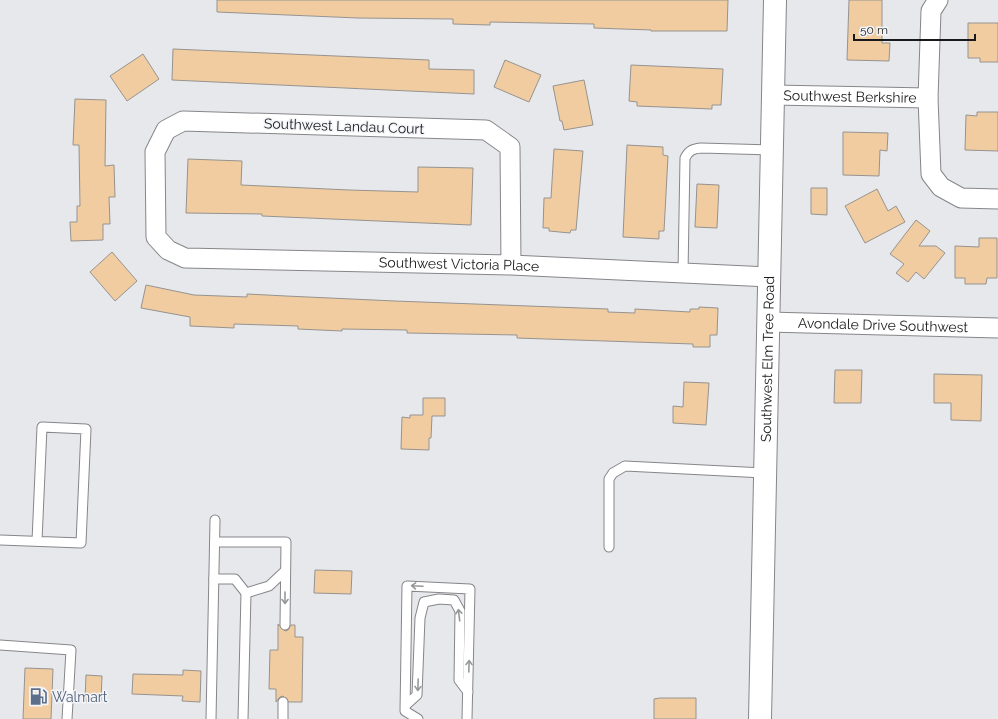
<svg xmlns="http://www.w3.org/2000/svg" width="998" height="719" font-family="Raleway,sans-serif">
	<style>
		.building { fill: #f1cca1; stroke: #96938f }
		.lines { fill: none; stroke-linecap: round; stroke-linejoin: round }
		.service-casing { stroke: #86868a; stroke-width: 11 }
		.minor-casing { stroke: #86868a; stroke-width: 21 }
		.tertiary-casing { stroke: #86868a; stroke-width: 24 }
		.service { stroke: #fff; stroke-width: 9 }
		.minor { stroke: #fff; stroke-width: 19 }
		.tertiary { stroke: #fff; stroke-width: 22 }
		.oneway { stroke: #979898 }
		.labels { text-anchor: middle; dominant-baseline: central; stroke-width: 3; stroke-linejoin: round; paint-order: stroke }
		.street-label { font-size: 14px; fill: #18191a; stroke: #f4f5f9 }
		.service-label { font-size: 14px; fill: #4e5e75; stroke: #f4f5f9; text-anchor: start }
	</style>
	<rect width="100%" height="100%" fill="#e7e8ec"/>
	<g class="building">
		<polygon points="217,0 728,0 727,31 651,31 651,30 594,28 594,24 490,22 490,25 453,24 453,19 358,18 217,12"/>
		<polygon points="849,0 882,0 882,43 890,43 889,61 847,60"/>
		<polygon points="968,23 998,23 998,62 980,62 980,58 968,58"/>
		<polygon points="173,49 429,60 429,69 474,70 474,94 172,80"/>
		<polygon points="143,54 159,79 127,101 110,76"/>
		<polygon points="505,60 541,75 529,102 494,87"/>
		<polygon points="631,65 723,69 721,105 712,105 712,109 637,106 637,102 629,101"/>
		<polygon points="584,80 593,125 564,130 562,121 560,121 553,86"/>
		<polygon points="75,99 106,100 105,166 114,165 115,197 109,197 110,224 103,224 103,240 71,241 70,222 77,222 77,206 80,206 79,145 73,145"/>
		<polygon points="977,112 998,112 998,151 965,150 966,115 977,116"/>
		<polygon points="843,132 888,133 887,151 880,150 879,176 843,175"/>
		<polygon points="627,145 663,147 663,155 668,156 664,231 659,231 659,239 623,237"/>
		<polygon points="554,149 583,151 576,230 571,230 570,233 549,231 549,228 543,228 544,198 551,198"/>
		<polygon points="188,159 242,161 241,185 349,190 418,192 418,167 473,168 471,225 262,216 262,214 186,213"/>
		<polygon points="697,184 719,185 717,228 695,227"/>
		<polygon points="811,188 827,188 827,215 811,214"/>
		<polygon points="877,189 888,211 896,206 905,222 865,243 845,206"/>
		<polygon points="916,220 930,231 919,246 936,246 945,253 924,279 916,272 908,282 896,273 904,264 890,254"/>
		<polygon points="979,238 997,238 997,278 987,278 986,284 965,284 965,278 955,278 955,246 979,247"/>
		<polygon points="112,252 137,281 115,301 90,272"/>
		<polygon points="146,285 194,295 247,297 247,294 286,296 395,301 608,309 608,312 635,313 635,309 690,312 690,309 699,309 699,307 718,308 717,335 710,335 710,347 693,347 693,344 517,338 517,335 407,333 407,330 342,329 342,331 298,329 298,326 234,324 234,328 190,326 190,317 141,308"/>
		<polygon points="835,370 862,370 861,403 834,403"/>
		<polygon points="934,374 982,375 981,421 951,420 951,403 934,403"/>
		<polygon points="684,382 709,383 706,425 673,423 673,406 683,407"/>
		<polygon points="423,398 445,398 445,416 432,416 431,438 429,438 429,450 401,449 402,417 410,418 410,415 423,415"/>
		<polygon points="315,570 352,571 351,594 314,593"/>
		<polygon points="278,624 285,631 288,630 291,625 295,625 295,637 303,637 302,702 289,702 283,696 280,697 276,702 276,689 269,689 270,650 278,650"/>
		<polygon points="25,668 53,669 51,719 23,719"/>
		<polygon points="183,670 201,671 200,702 182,701 183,696 132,694 133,674 183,675"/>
		<polygon points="86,675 102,676 101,701 85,701"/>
		<polygon points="660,698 696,698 696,719 654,719 654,699"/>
	</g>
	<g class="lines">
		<defs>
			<g id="service">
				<path d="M683 273 685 158C689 150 693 149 701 148L772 150"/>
				<polyline points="0,540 81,543 86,429 42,427 37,541"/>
				<polyline points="215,542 286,542 285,625"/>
				<polyline points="609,547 609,479 613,473 625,466 765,473"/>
				<polyline points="214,579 235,579 246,593 243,719"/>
				<polyline points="246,593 269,586 285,571"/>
				<polyline points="0,645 71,650 67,719"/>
				<polyline points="406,705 417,695 420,618 424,602 439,599 454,600 460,611 459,680 468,692"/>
				<polyline points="211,719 215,520"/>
				<polyline points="283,719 283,702"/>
				<polyline points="418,719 405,711 407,586 470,589 467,719"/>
			</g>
			<g id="minor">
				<polyline points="938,0 931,11 928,98 931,174 941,187 961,198 998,199"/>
				<path id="s1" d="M773 95 928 98"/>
				<path id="s2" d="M511 265 510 147 486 130 183 121 166 130 155 152 156 237 168 250 185 258 511 265 769 277"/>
				<path id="s3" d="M768 322 998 328"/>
			</g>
			<g id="tertiary">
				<path id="s4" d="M760 719 775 0"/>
			</g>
		</defs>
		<use href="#service" class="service-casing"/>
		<use href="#minor" class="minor-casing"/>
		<use href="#tertiary" class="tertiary-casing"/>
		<use href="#service" class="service"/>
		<use href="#minor" class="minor"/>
		<use href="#tertiary" class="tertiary"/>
	</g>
	<defs><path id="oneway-shaft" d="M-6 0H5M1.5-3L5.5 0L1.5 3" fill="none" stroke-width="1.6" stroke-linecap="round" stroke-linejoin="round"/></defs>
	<g class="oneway">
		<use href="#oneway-shaft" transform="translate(417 586) rotate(-177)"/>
		<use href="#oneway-shaft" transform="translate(285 598) rotate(90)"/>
		<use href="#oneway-shaft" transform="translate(459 615) rotate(-97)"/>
		<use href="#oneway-shaft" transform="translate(469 666) rotate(-88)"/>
		<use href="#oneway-shaft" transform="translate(418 685) rotate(92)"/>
	</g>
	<defs>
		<symbol id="fuel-bare" viewBox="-9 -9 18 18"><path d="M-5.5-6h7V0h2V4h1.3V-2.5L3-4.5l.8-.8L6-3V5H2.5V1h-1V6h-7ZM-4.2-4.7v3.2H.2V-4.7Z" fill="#5c6f8a" stroke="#f4f5f9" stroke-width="2.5" paint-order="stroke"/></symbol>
	</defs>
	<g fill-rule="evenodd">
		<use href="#fuel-bare" x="26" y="684" width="25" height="25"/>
	</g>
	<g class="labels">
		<g class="street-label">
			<text stroke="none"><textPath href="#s1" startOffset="77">Southwest Berkshire</textPath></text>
			<text transform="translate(344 126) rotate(2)">Southwest Landau Court</text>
			<text stroke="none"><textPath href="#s2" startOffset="890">Southwest Victoria Place</textPath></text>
			<text stroke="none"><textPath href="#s3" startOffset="115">Avondale Drive Southwest</textPath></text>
			<text stroke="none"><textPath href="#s4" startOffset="360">Southwest Elm Tree Road</textPath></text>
		</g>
		<g class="service-label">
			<text x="52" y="697">Walmart</text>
		</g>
	</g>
	<path d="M854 34v6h121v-6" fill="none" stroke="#18191a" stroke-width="2"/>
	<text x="860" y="34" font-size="12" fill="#18191a" stroke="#f4f5f9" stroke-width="3" paint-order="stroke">50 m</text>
</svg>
